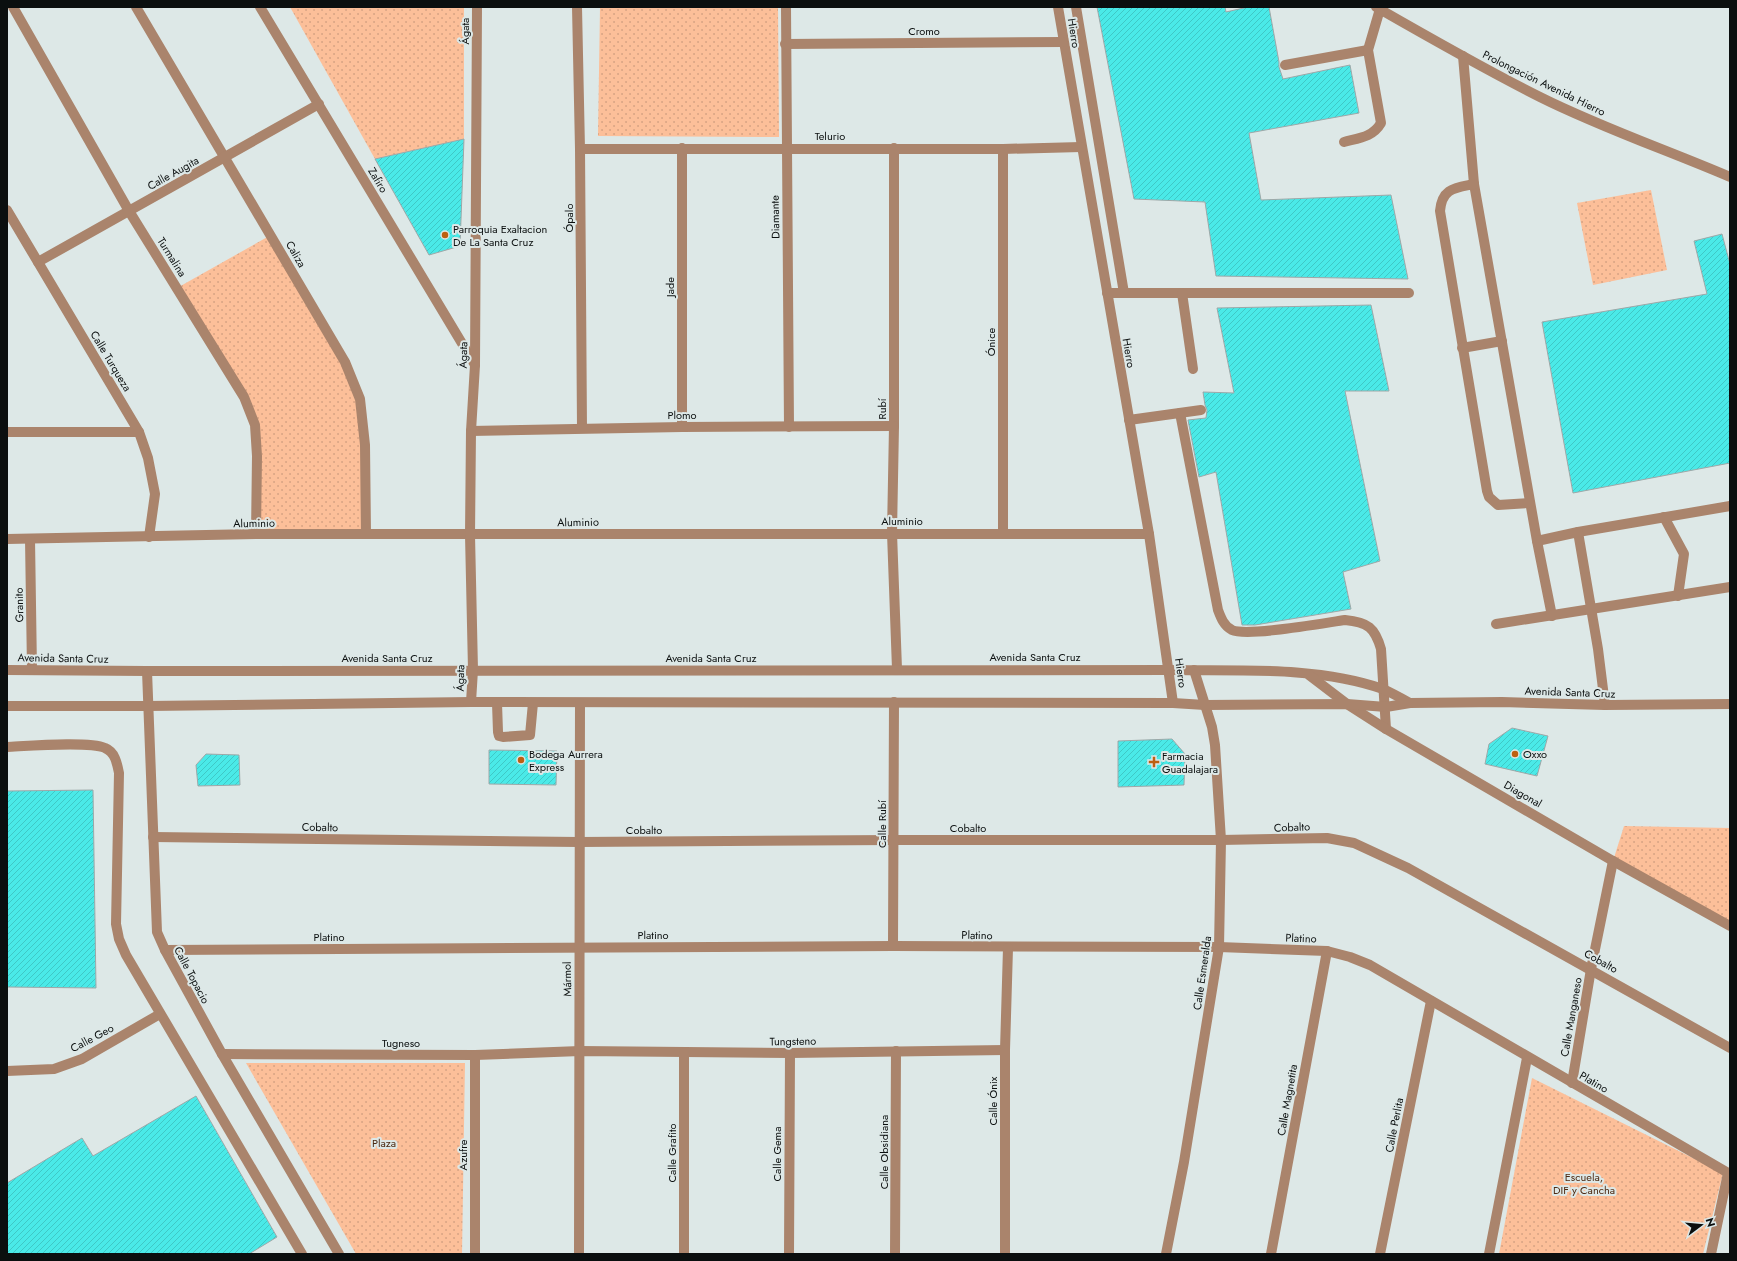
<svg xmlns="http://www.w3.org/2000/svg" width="1737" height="1261" font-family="Jost,sans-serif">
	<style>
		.grass { fill: url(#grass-dots) }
		.building { fill: url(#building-hatch); stroke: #9ea8a8 }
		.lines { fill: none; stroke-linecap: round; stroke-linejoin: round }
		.minor { stroke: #aa846c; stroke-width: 10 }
		.poi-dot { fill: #bd6011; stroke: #dde8e7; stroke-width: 1.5 }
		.labels { text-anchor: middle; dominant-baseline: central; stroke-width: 4; stroke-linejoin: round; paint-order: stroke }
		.street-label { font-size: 11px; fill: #0b0f0f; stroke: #dde8e7 }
		.poi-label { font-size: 11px; fill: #0b0f0f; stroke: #dde8e7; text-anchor: start }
		.park-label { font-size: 11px; fill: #4d2a12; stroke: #dde8e7 }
	</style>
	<defs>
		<pattern id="grass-dots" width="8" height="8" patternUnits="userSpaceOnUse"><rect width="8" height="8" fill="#fcbf99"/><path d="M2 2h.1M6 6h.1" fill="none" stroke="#d7a383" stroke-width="1.8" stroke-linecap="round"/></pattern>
		<pattern id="building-hatch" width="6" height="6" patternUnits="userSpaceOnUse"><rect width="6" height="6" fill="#4aeae8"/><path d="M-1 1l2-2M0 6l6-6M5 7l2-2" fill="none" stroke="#3fc8c6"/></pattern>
	</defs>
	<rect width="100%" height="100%" fill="#dde8e7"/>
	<g class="grass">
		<polygon points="290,7 464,7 464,139 375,159"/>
		<polygon points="600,7 778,7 779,137 598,136"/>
		<polygon points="1651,190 1667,270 1593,285 1577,203"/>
		<polygon points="271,235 360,399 366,534 256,534 255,425 177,288"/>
		<polygon points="1624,826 1730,828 1730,926 1613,861"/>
		<polygon points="246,1063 465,1063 462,1254 356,1254"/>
		<polygon points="1532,1078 1723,1173 1703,1254 1499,1254"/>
	</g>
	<g class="building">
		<polygon points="1097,7 1225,7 1226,12 1248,7 1269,7 1279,62 1279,67 1283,79 1350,65 1359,113 1249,133 1261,200 1391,195 1408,279 1216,276 1205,202 1134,199"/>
		<polygon points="464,139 460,246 429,255 375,159"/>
		<polygon points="1722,234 1730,264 1730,463 1573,493 1542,322 1707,294 1694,241"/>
		<polygon points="1371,305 1389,391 1345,391 1380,561 1343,572 1351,609 1255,625 1242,625 1216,472 1199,477 1188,420 1206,418 1207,410 1205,405 1203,392 1234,393 1217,308"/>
		<polygon points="1512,728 1548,736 1537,776 1485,764 1489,744"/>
		<polygon points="1172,739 1185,754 1184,785 1118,787 1118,741"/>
		<polygon points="489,750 557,751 556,785 489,784"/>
		<polygon points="206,754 239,755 240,785 198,786 196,765"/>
		<polygon points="93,790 96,988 7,987 7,791"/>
		<polygon points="196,1096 277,1237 249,1254 7,1254 7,1183 82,1138 93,1156"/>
	</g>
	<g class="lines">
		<g class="minor">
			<polyline points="13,7 129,211 244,397 255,425 257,456 256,534"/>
			<polyline points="136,7 345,362 360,399 365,445 366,534"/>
			<polyline points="260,7 475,365"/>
			<polyline points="577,7 580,149 582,428"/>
			<polyline points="786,7 789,427"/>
			<polyline points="1058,7 1149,534 1173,703"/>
			<polyline points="1076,7 1124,293"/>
			<path d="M1376 7C1430 38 1484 69 1540 97 1602 128 1667 150 1730 177"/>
			<polyline points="785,44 1063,42"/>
			<polyline points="1463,56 1474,184 1537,541"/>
			<polyline points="1285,65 1368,50"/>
			<path d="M1344 142C1359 138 1373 137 1381 123L1368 50 1380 9"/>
			<polyline points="682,148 682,427"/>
			<polyline points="894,148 894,426 892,533 897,669"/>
			<polyline points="580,149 1003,149 1081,147"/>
			<polyline points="1003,149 1003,534"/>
			<path d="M1474 184C1455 188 1442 188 1440 211L1487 491 1489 497 1498 505 1529 503"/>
			<polyline points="7,210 139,432 148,458 155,494 149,537"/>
			<polyline points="38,262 319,104"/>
			<polyline points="1107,293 1409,293"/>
			<polyline points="1182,293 1193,369"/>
			<polyline points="1462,348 1502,341"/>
			<path d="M1180 413 1218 610C1221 618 1224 626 1232 630 1247 637 1324 623 1345 620 1368 622 1375 628 1381 649L1386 729"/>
			<polyline points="1129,420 1201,410"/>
			<polyline points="471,431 682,427 894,426"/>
			<polyline points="7,432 139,432"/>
			<polyline points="1664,517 1684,554 1678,596"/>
			<polyline points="1578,532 1730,506"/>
			<polyline points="7,539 256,534 1149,534"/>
			<polyline points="30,539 32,670"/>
			<polyline points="1552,616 1537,541 1578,532 1598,649 1605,705"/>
			<polyline points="1496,624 1730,587"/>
			<path d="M7 670 147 671 1169 670C1238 671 1317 666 1383 689 1392 693 1401 698 1410 703"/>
			<polyline points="147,671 157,932 165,950 222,1054 339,1254"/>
			<polyline points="1309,675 1347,704 1386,729 1613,861 1730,926"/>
			<polyline points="471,702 473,670 470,535 471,431 475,365 477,7"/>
			<polyline points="497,703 498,732 499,736 503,737 530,735 533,703"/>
			<polyline points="7,706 148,706 471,702 1173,703 1205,705 1347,704 1386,707 1410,703 1502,702 1605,705 1730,704"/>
			<path d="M7 747C28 746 89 741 105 748 115 752 117 763 119 773L116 924 119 939 126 955 302 1254"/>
			<polyline points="153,837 579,842 894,840 1221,840 1327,838 1354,843 1408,868 1730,1048"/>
			<polyline points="893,946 894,702"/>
			<polyline points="165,950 893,946 1219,947 1327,951 1350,957 1370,965 1730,1174"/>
			<polyline points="222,1054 475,1055 580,1051 790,1053 1005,1050"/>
			<polyline points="7,1071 54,1069 82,1059 160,1014"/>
			<polyline points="1572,1083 1591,969 1613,861"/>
			<polyline points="475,1254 475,1055"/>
			<polyline points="579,1254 580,703"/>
			<polyline points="684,1254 684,1053"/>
			<polyline points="789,1254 790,1053"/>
			<polyline points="895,1254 896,1051"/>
			<polyline points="1005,1254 1005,1050 1008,948"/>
			<polyline points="1166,1254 1184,1162 1219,947 1221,840 1215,745 1212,727 1194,670"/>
			<polyline points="1271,1254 1327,951"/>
			<polyline points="1380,1254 1431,1001"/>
			<polyline points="1489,1254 1527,1058"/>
			<polyline points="1711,1254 1728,1173"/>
		</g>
	</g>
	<g class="poi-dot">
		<circle cx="445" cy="235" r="4"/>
		<circle cx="1515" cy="754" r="4"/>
		<circle cx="521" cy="760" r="4"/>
		<path d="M1152 756h4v4h4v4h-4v4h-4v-4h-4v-4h4z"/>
	</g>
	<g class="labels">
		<g class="street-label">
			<text transform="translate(465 31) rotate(-90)">Ágata</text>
			<text x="924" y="31">Cromo</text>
			<text transform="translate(1074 33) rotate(81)">Hierro</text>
			<text transform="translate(1544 83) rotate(26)">Prolongación Avenida Hierro</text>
			<text x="830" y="136">Telurio</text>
			<text transform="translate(173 173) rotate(-29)">Calle Augita</text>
			<text transform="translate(378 180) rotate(59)">Zafiro</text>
			<text transform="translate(775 217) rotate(-91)">Diamante</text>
			<text transform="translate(569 218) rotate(-90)">Ópalo</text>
			<text transform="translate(296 254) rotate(60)">Caliza</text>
			<text transform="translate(172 257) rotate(58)">Turmalina</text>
			<text transform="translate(670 287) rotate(-90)">Jade</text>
			<text transform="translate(991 342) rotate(-90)">Ónice</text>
			<text transform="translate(1129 353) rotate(80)">Hierro</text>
			<text transform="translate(463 355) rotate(-89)">Ágata</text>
			<text transform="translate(111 361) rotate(59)">Calle Turqueza</text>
			<text transform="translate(882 409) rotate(-90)">Rubí</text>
			<text x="682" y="415">Plomo</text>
			<text x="902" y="521">Aluminio</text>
			<text transform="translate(578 522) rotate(-1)">Aluminio</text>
			<text transform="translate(254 523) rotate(-1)">Aluminio</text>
			<text transform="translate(19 605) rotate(-91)">Granito</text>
			<text x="1035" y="657">Avenida Santa Cruz</text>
			<text transform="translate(63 658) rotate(1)">Avenida Santa Cruz</text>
			<text x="387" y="658">Avenida Santa Cruz</text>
			<text x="711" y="658">Avenida Santa Cruz</text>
			<text transform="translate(1181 673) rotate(82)">Hierro</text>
			<text transform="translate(460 678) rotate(-89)">Ágata</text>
			<text transform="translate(1570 692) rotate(2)">Avenida Santa Cruz</text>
			<text transform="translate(1523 794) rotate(30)">Diagonal</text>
			<text transform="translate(882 824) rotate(-90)">Calle Rubí</text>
			<text transform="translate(320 827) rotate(1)">Cobalto</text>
			<text transform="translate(1292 827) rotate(-2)">Cobalto</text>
			<text x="968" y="828">Cobalto</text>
			<text x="644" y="830">Cobalto</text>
			<text x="653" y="935">Platino</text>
			<text transform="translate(977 935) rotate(1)">Platino</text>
			<text x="329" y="937">Platino</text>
			<text transform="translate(1301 938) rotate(2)">Platino</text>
			<text transform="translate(1601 961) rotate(29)">Cobalto</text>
			<text transform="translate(1202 973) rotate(-82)">Calle Esmeralda</text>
			<text transform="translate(192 975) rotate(62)">Calle Topacio</text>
			<text transform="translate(567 979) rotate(-91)">Mármol</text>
			<text transform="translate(1571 1017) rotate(-80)">Calle Manganeso</text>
			<text transform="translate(92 1038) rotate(-28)">Calle Geo</text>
			<text transform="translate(793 1041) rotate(-1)">Tungsteno</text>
			<text x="401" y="1043">Tugneso</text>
			<text transform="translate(1594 1082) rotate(30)">Platino</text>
			<text transform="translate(1287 1100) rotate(-80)">Calle Magnetita</text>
			<text transform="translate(993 1101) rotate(-90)">Calle Ónix</text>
			<text transform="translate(1394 1125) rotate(-79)">Calle Perlita</text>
			<text transform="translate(884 1152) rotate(-90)">Calle Obsidiana</text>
			<text transform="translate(672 1153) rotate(-90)">Calle Grafito</text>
			<text transform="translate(777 1154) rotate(-90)">Calle Gema</text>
			<text transform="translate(463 1155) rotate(-90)">Azufre</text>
		</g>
		<g class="poi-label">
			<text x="453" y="229">Parroquia Exaltacion<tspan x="453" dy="13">De La Santa Cruz</tspan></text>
			<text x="529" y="754">Bodega Aurrera<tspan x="529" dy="13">Express</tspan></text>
			<text x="1523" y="754">Oxxo</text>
			<text x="1162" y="756">Farmacia<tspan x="1162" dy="13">Guadalajara</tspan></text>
		</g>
		<g class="park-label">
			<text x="384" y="1143">Plaza</text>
			<text x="1584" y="1177">Escuela,<tspan x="1584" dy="13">DIF y Cancha</tspan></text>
		</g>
	</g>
	<rect width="1737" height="1261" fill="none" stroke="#0b0f0f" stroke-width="16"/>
	<g transform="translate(1701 1225) rotate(74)" stroke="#dde8e7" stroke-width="3" paint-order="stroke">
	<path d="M0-3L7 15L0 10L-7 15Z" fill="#0b0f0f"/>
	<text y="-6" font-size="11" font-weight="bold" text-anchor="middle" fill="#0b0f0f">N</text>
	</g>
</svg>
